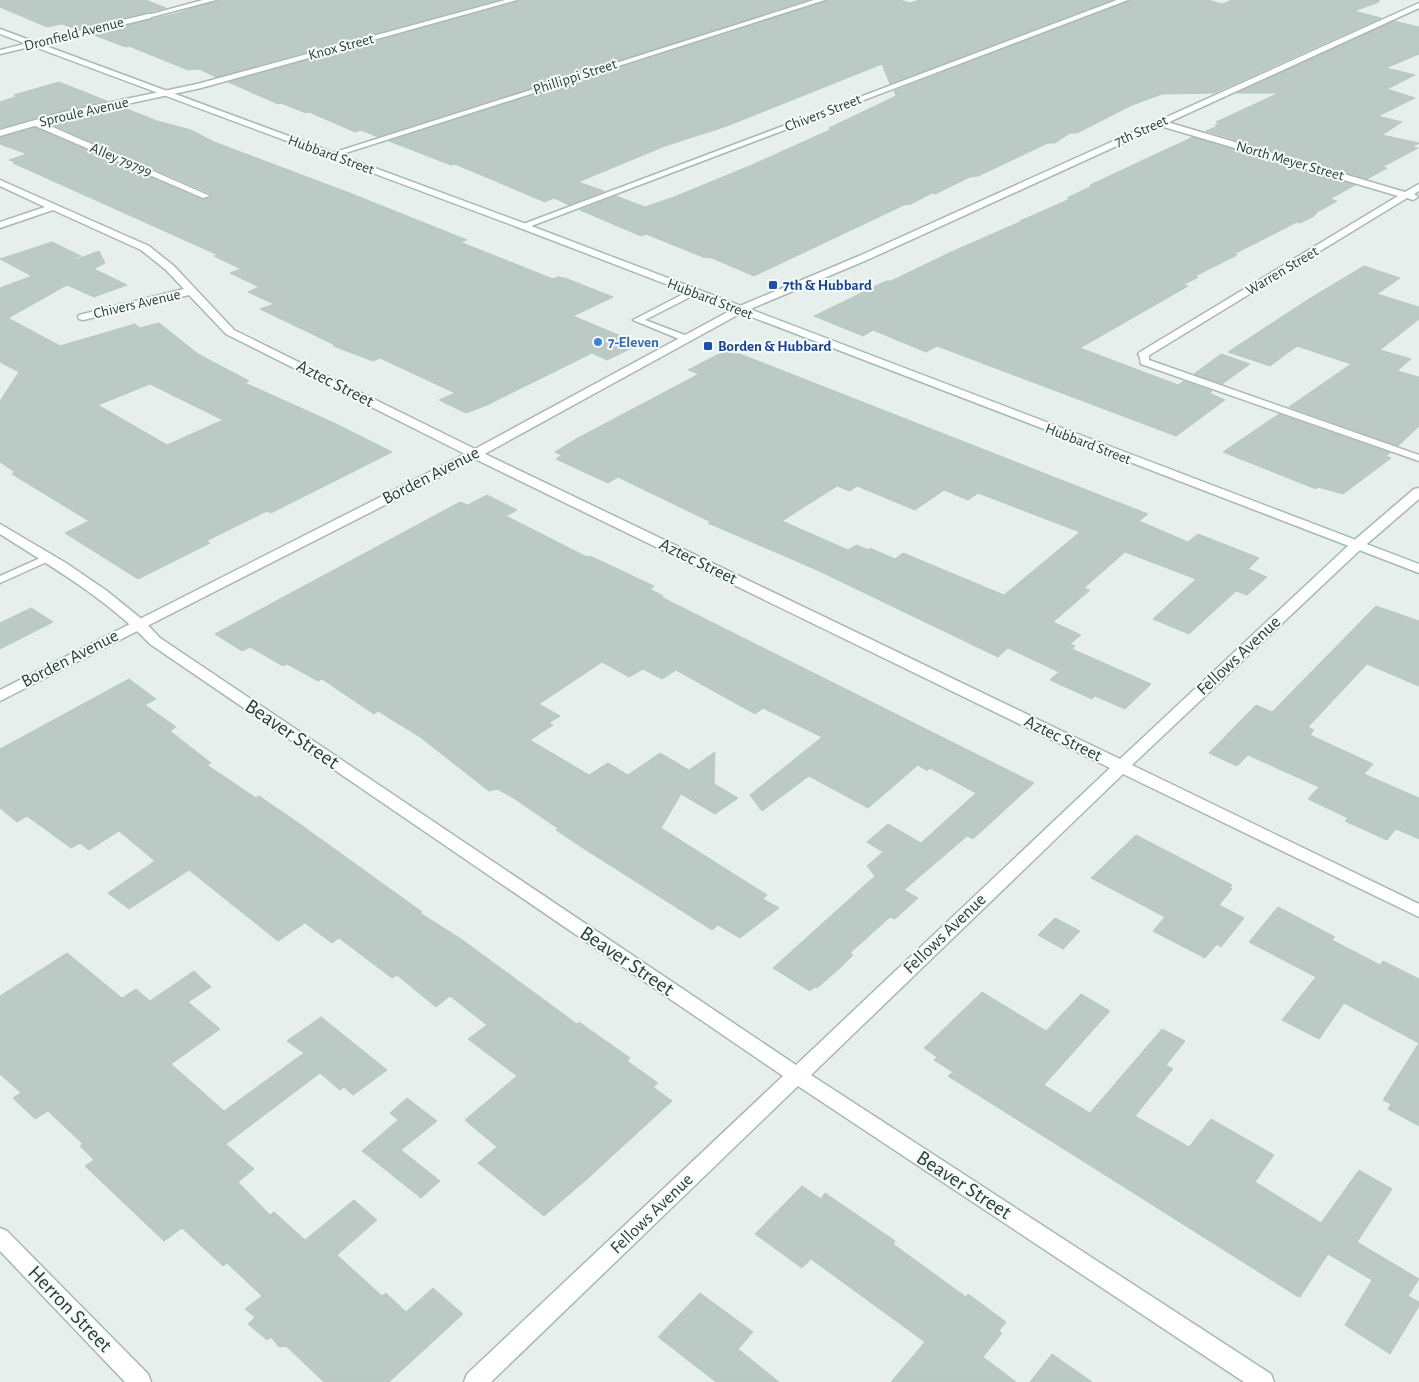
<svg xmlns="http://www.w3.org/2000/svg" width="1419" height="1382" font-family="'Alegreya Sans',sans-serif">
	<style>
		.building { fill: #bbcac4; stroke: #b8c9c2; fill-rule: evenodd }
		.lines { fill: none; stroke-linecap: round; stroke-linejoin: round }
		.service-casing { stroke: #a8b8b2; stroke-width: 3 }
		.minor-casing { stroke: #a8b8b2; stroke-width: 3 }
		.tertiary-casing { stroke: #a8b8b2; stroke-width: 3 }
		.secondary-casing { stroke: #a4bbb3; stroke-width: 3 }
		.service { fill: #fff; fill-rule: evenodd }
		.minor { fill: #fff; fill-rule: evenodd }
		.tertiary { fill: #fff; fill-rule: evenodd }
		.secondary { fill: #fff; fill-rule: evenodd }
		.transit-dot { fill: #1a4fb4; stroke: #f7fbf9; stroke-width: 2 }
		.shop-dot { fill: #3f7fe0; stroke: #f7fbf9; stroke-width: 2 }
		.labels { text-anchor: middle; dominant-baseline: central; stroke-width: 4; stroke-linejoin: round; paint-order: stroke }
		.far-street-label { font-size: 15px; fill: #24423a; stroke: #f7fbf9 }
		.far-transit-label { font-size: 15px; font-weight: bold; fill: #164399; stroke: #f7fbf9; text-anchor: start }
		.far-shop-label { font-size: 15px; font-weight: bold; fill: #366cbe; stroke: #f7fbf9; text-anchor: start }
		.street-label { font-size: 18px; fill: #24423a; stroke: #f7fbf9 }
		.near-street-label { font-size: 21px; fill: #24423a; stroke: #f7fbf9 }
	</style>
	<rect width="100%" height="100%" fill="#e6efeb"/>
	<g class="building">
		<polygon points="0,0 146,0 166,8 77,29 62,24 47,27 0,7"/>
		<polygon points="218,0 498,0 216,77 199,69 188,70 129,46 126,47 91,34 178,13"/>
		<polygon points="519,0 808,0 378,137 361,130 355,132 309,112 306,113 281,103 278,104 228,82"/>
		<polygon points="827,0 900,0 910,3 919,0 1112,0 890,84 882,64 727,126 665,146 578,182 604,191 569,205 554,198 545,202 455,164 451,165 389,141"/>
		<polygon points="1130,0 1208,0 1222,4 1232,0 1379,0 1379,2 1354,11 1381,18 1214,93 1162,94 1132,105 1077,133 1070,133 1055,143 1048,143 978,176 970,177 935,194 932,193 911,204 904,205 754,276 712,258 703,257 646,234 641,236 580,210 616,196 645,207 674,197 752,165 832,129 829,128 896,96 894,91"/>
		<polygon points="1394,21 1419,27 1419,54 1386,68 1415,75 1387,89 1415,98 1378,116 1402,122 1382,135 1419,143 1412,147 1418,148 1382,167 1387,168 1367,179 1206,131 1218,126 1215,125 1220,123 1216,122 1279,93 1237,93"/>
		<polygon points="59,82 107,101 60,111 0,128 0,102 18,96 14,95"/>
		<polygon points="122,107 157,121 191,130 214,142 347,192 467,240 460,242 553,279 558,277 565,278 613,297 573,316 640,344 607,360 592,353 487,405 466,413 439,400 455,393 380,358 373,361 333,346 335,345 260,309 274,304 248,292 259,287 230,273 241,269 214,256 218,255 13,163 16,162 9,160 27,154 0,144 0,138 35,128 202,200 212,197 211,194 50,124"/>
		<polygon points="1193,137 1355,185 1330,199 1337,201 1317,212 1314,216 1300,223 1297,222 1234,254 1237,255 1195,276 1198,277 1183,285 1188,286 1080,348 1178,385 1184,381 1212,391 1209,393 1225,400 1176,436 937,346 926,352 873,330 863,336 814,316 886,281 891,281 949,253 1022,221 1020,221 1070,199 1067,198 1092,186 1090,185"/>
		<path d="M52 242 81 256 73 259 75 260 99 251 105 263 94 269 127 285 94 297 67 285 8 318 60 346 135 324 140 328 159 323 198 354 249 381 245 383 334 423 392 452 271 513 267 511 206 541 210 543 138 579 65 533 89 521 12 474 15 472 0 462V401L19 372 0 362V288L32 276 0 259ZM150 384 223 420 167 445 98 405Z"/>
		<polygon points="1364,266 1400,278 1377,294 1419,307 1419,319 1380,350 1411,359 1397,371 1419,377 1419,426 1398,446 1289,407 1351,364 1297,346 1270,366 1228,352 1309,299"/>
		<path d="M725 351 734 354H740L1148 514 1139 521 1188 542 1198 534 1259 558 1248 569 1267 577 1247 595 1236 591 1189 634 1153 619 1196 579 1125 552 1084 588 1090 590 1053 622 1081 635 1070 644 1075 646 1072 649 1151 684 1125 709 1095 696 1092 699 1050 680 1059 672 1008 648 998 657 817 570 708 523 711 522 618 477 608 483 556 459 562 455 555 452 576 439 699 374 688 370ZM837 486 850 491 857 486 915 510 944 490 968 500 978 493 1080 532 1004 595 903 553 895 559 870 548 868 550 857 545 848 550 782 521Z"/>
		<polygon points="1221,354 1250,364 1222,384 1194,374"/>
		<polygon points="1279,414 1390,453 1386,456 1391,458 1343,494 1318,487 1316,489 1223,452"/>
		<polygon points="487,495 517,510 506,516 587,557 590,556 654,586 650,589 663,596 661,597 1034,783 973,839 967,836 904,890 918,898 895,919 890,917 850,953 853,955 840,968 817,988 815,987 810,991 773,968 875,876 867,866 883,852 867,842 888,824 921,843 976,793 930,768 927,771 918,765 868,808 809,776 762,811 750,795 822,737 763,708 755,714 676,670 662,679 643,669 629,677 602,662 539,704 560,716 549,723 553,725 530,740 589,775 608,763 628,775 660,753 689,770 715,752 714,784 738,798 715,814 681,794 661,828 767,895 763,899 779,908 740,938 718,925 712,930 583,848 556,830 559,829 512,797 497,789 489,791 420,737 378,711 374,714 322,679 318,681 287,664 283,666 250,647 242,651 215,634 460,502 468,505"/>
		<polygon points="1376,606 1419,621 1419,686 1367,664 1308,727 1314,730 1310,735 1373,764 1364,774 1419,798 1419,839 1396,829 1387,840 1345,821 1348,818 1308,799 1319,787 1248,755 1237,766 1209,753 1256,705 1272,712"/>
		<polygon points="31,608 53,622 0,649 0,623"/>
		<polygon points="129,679 156,699 145,705 176,727 170,731 211,763 207,765 256,798 259,796 297,822 422,912 420,913 461,939 577,1024 579,1022 630,1058 627,1061 658,1083 653,1087 672,1101 587,1179 544,1216 478,1163 497,1147 465,1120 517,1076 468,1039 487,1025 450,996 436,1007 397,975 392,978 339,938 332,943 305,923 278,941 189,870 129,909 108,893 155,861 119,831 89,850 80,843 71,848 27,816 17,822 0,808 0,749"/>
		<polygon points="1136,835 1232,885 1230,888 1232,889 1219,905 1244,918 1221,947 1217,944 1205,958 1153,931 1165,917 1091,878"/>
		<polygon points="1278,907 1335,937 1332,940 1380,965 1383,961 1419,979 1419,1043 1344,1003 1319,1039 1282,1020 1316,977 1249,942"/>
		<polygon points="1055,918 1080,931 1063,949 1038,935"/>
		<polygon points="67,953 122,998 136,989 150,1001 194,971 211,987 188,1002 220,1029 171,1064 224,1111 304,1053 287,1041 321,1017 387,1070 353,1095 344,1087 340,1090 320,1073 226,1144 254,1169 238,1182 270,1215 274,1212 305,1240 354,1200 377,1220 337,1255 382,1296 386,1293 406,1312 433,1288 463,1314 389,1382 324,1382 286,1346 279,1347 271,1337 267,1340 248,1324 255,1317 245,1309 262,1296 227,1263 223,1266 182,1228 164,1241 85,1166 94,1160 80,1146 83,1144 48,1111 35,1119 13,1098 21,1093 0,1074 0,996"/>
		<polygon points="982,992 1046,1031 1081,994 1110,1011 1044,1085 1090,1113 1162,1029 1185,1041 1166,1065 1173,1069 1135,1116 1189,1147 1211,1119 1274,1155 1255,1182 1321,1223 1359,1170 1392,1189 1357,1242 1419,1279 1408,1296 1419,1302 1419,1306 1390,1354 1345,1325 1372,1280 1328,1254 1300,1297 1297,1296 948,1076 953,1072 934,1060 937,1057 924,1048"/>
		<polygon points="1419,1043 1419,1126 1388,1109 1391,1104 1383,1100"/>
		<polygon points="407,1098 437,1121 401,1150 440,1181 421,1198 362,1151 398,1120 390,1113"/>
		<polygon points="802,1186 821,1199 825,1193 895,1241 893,1244 966,1297 968,1294 1006,1322 999,1331 1002,1333 983,1357 1016,1382 891,1382 925,1342 811,1259 802,1268 755,1234"/>
		<polygon points="700,1293 753,1332 738,1349 779,1382 716,1382 658,1337"/>
		<polygon points="1052,1354 1092,1382 1030,1382"/>
	</g>
	<g class="lines">
		<defs>
			<g id="service">
				<polygon points="33,121 39,121 210,196 203,198 33,125"/>
				<polygon points="693,289 697,292 696,294 645,320 690,337 690,341 684,341 633,320"/>
				<polygon points="1144,351 1149,354 1149,360 1419,455 1419,461 1141,364 1139,354"/>
				<polygon points="47,555 53,558 51,560 0,583 0,576"/>
			</g>
			<g id="minor">
				<polygon points="505,0 517,0 201,88 62,118 0,136 0,130 60,113 197,84"/>
				<polygon points="814,0 825,0 333,157 330,158 326,155"/>
				<polygon points="1117,0 1128,0 526,228 523,229 518,226"/>
				<polygon points="148,14 151,14 151,18 0,54 0,50"/>
				<polygon points="1160,120 1405,192 1419,184 1419,191 1414,194 1418,197 1413,200 1407,198 1148,356 1140,356 1138,354 1140,352 1398,196 1157,125 1157,121"/>
				<path d="M0 180 149 246 174 266 234 330 479 451 1120 759 1351 543 1414 489 1419 488V499L1361 549 1132 765 1419 904V917L1123 774 811 1075 1271 1374 1274 1382H1244L798 1086 491 1382H464L467 1374 783 1076 150 644C106 598 53 568 0 534V524L66 563 107 591 144 621 160 638 796 1065 1110 768 471 457 226 334 189 295 83 320 79 319 78 317 79 315 184 289 166 270 141 250 53 210 0 228V222L45 207 0 186Z"/>
				<polygon points="0,1228 7,1231 148,1374 151,1382 125,1382 0,1251"/>
			</g>
			<g id="tertiary">
				<polygon points="203,0 216,0 148,18 144,16"/>
				<polygon points="1419,3 1419,8 867,260 743,312 479,457 0,701 0,690 471,451 735,308 859,256"/>
			</g>
			<polygon id="secondary" points="0,29 526,224 1419,564 1419,573 520,228 0,34"/>
		</defs>
		<use href="#service" class="service-casing"/>
		<use href="#minor" class="minor-casing"/>
		<use href="#tertiary" class="tertiary-casing"/>
		<use href="#secondary" class="secondary-casing"/>
		<use href="#service" class="service"/>
		<use href="#minor" class="minor"/>
		<use href="#tertiary" class="tertiary"/>
		<use href="#secondary" class="secondary"/>
	</g>
	<g class="transit-dot">
		<rect x="768" y="280" width="10" height="10" rx="2.5"/>
		<rect x="703" y="341" width="10" height="10" rx="2.5"/>
	</g>
	<circle class="shop-dot" cx="598" cy="342" r="5"/>
	<g class="labels">
		<g class="far-street-label">
			<text transform="translate(74 34) rotate(-14)">Dronfield Avenue</text>
			<text transform="translate(341 47) rotate(-15)">Knox Street</text>
			<text transform="translate(575 77) rotate(-18)">Phillippi Street</text>
			<text transform="translate(84 112) rotate(-13)">Sproule Avenue</text>
			<text transform="translate(823 113) rotate(-21)">Chivers Street</text>
			<text transform="translate(1141 131) rotate(-24)">7th Street</text>
			<text transform="translate(331 155) rotate(20)">Hubbard Street</text>
			<text transform="translate(121 160) rotate(23)">Alley 79799</text>
			<text transform="translate(1290 161) rotate(16)">North Meyer Street</text>
			<text transform="translate(1282 271) rotate(-31)">Warren Street</text>
			<text transform="translate(710 299) rotate(21)">Hubbard Street</text>
			<text transform="translate(137 304) rotate(-13)">Chivers Avenue</text>
			<text transform="translate(1088 444) rotate(21)">Hubbard Street</text>
		</g>
		<g class="far-transit-label">
			<text x="783" y="285">7th &amp; Hubbard</text>
			<text x="718" y="346">Borden &amp; Hubbard</text>
		</g>
		<g class="far-shop-label">
			<text x="608" y="342">7-Eleven</text>
		</g>
		<g class="street-label">
			<text transform="translate(335 384) rotate(27)">Aztec Street</text>
			<text transform="translate(431 476) rotate(-27)">Borden Avenue</text>
			<text transform="translate(698 562) rotate(26)">Aztec Street</text>
			<text transform="translate(1239 656) rotate(-43)">Fellows Avenue</text>
			<text transform="translate(70 659) rotate(-27)">Borden Avenue</text>
			<text transform="translate(1063 739) rotate(26)">Aztec Street</text>
			<text transform="translate(945 934) rotate(-44)">Fellows Avenue</text>
			<text transform="translate(652 1214) rotate(-44)">Fellows Avenue</text>
		</g>
		<g class="near-street-label">
			<text transform="translate(292 734) rotate(34)">Beaver Street</text>
			<text transform="translate(627 961) rotate(34)">Beaver Street</text>
			<text transform="translate(964 1185) rotate(33)">Beaver Street</text>
			<text transform="translate(70 1309) rotate(46)">Herron Street</text>
		</g>
	</g>
</svg>
